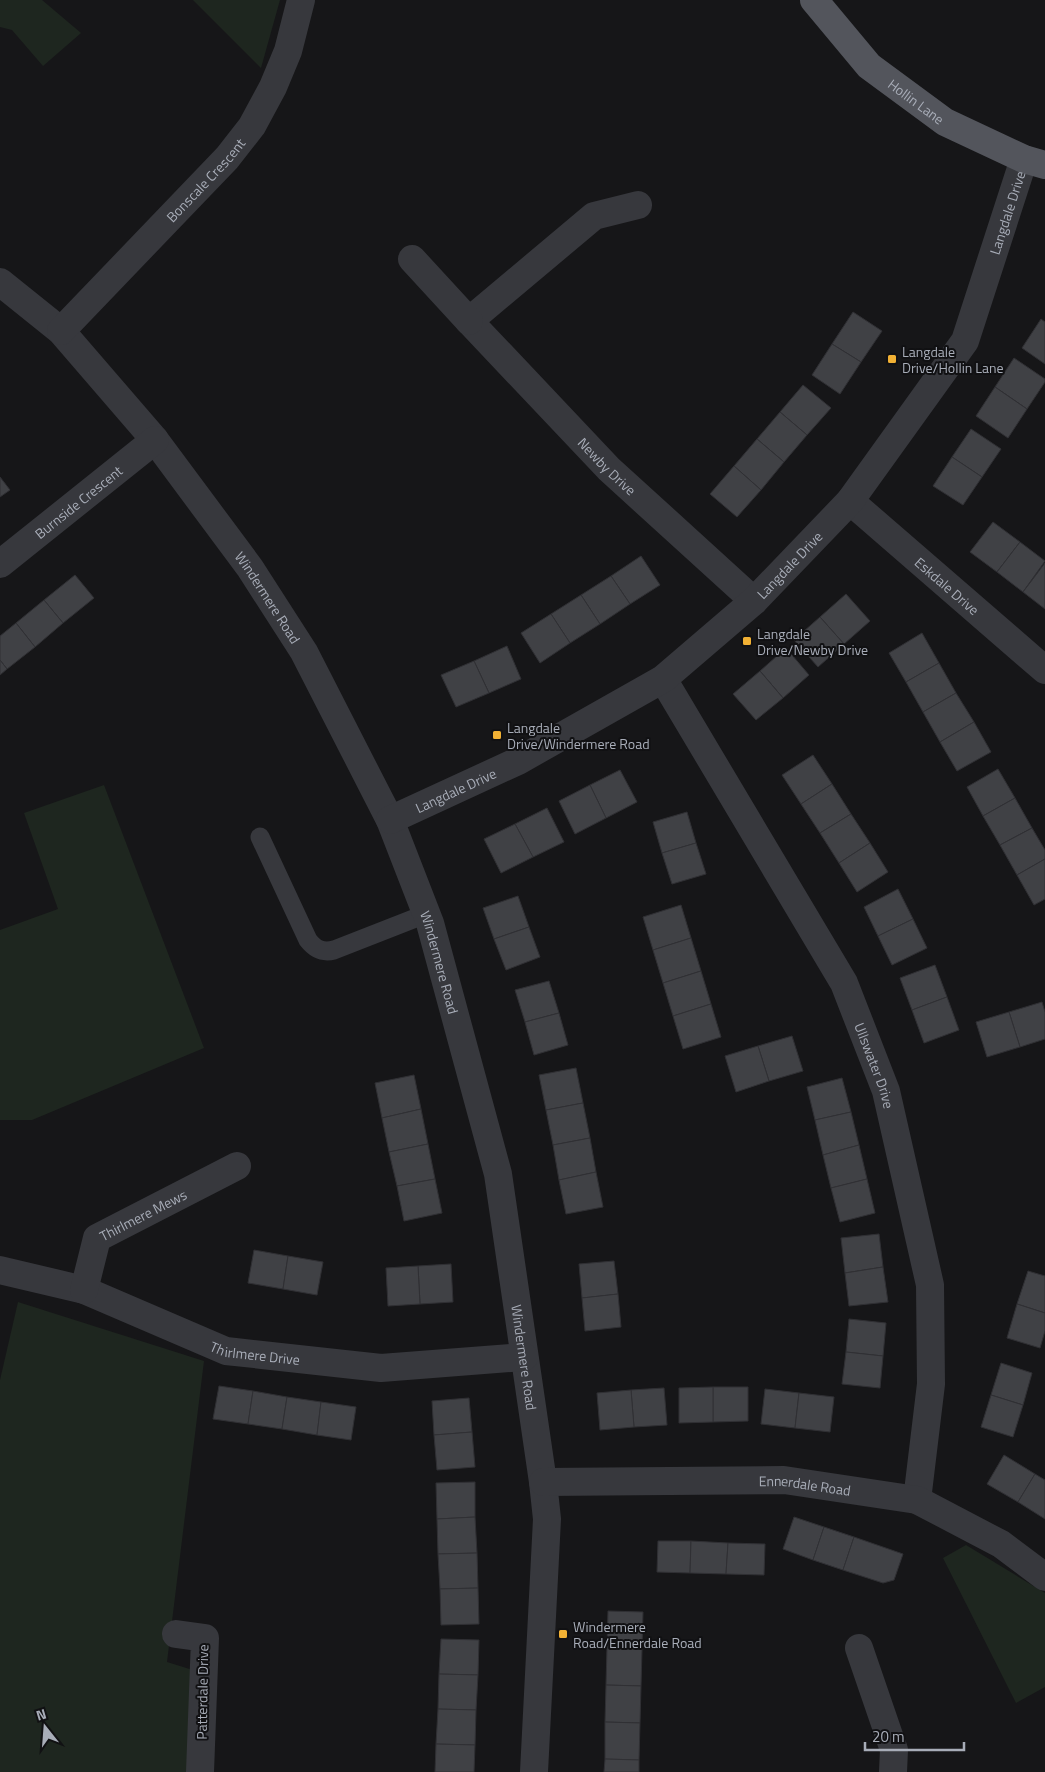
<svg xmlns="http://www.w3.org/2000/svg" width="1045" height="1772" font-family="'Titillium Web',sans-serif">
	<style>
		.green { fill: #1e261f }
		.building { fill: #404145; stroke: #303034 }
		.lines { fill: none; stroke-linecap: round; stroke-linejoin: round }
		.service { stroke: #37383d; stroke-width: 19 }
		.minor { stroke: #37383d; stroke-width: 28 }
		.primary { stroke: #53555c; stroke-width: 28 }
		.poi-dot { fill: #f2b134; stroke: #111113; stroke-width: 2 }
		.labels { text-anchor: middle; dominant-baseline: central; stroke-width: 4; stroke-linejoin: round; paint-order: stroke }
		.street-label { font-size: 14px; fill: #a8adb8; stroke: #111113 }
		.poi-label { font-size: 14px; fill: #a8adb8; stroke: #111113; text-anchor: start }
	</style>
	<rect width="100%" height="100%" fill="#161618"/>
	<g class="green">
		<polygon points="0,0 42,0 81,33 43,66 12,30 0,27"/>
		<polygon points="193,0 280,0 261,68"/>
		<polygon points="104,785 204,1048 32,1120 0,1120 0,930 58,909 24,813"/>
		<polygon points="18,1302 204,1361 167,1662 196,1671 188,1772 0,1772 0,1380"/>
		<polygon points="966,1545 1045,1593 1045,1687 1016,1703 943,1558"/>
	</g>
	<g class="building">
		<polygon points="853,312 882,331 861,362 832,344"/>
		<polygon points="1041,319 1045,322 1045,364 1022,348"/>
		<polygon points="832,344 861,362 840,394 812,375"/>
		<polygon points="1014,358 1045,379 1045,382 1027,409 995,387"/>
		<polygon points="803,385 831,408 807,435 780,412"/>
		<polygon points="995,387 1027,409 1008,438 976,416"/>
		<polygon points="780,412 807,435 784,462 757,439"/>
		<polygon points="971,429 1001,449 982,477 952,457"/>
		<polygon points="757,439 784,462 761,490 734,466"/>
		<polygon points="952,457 982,477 963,505 933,486"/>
		<polygon points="734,466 761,490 737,517 710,494"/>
		<polygon points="0,477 10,490 0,497"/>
		<polygon points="993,522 1020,542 997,572 970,552"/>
		<polygon points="1020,542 1045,561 1023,592 997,572"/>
		<polygon points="641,556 660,585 630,604 611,576"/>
		<polygon points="1045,563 1045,609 1023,592"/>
		<polygon points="75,575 94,598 63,623 44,600"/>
		<polygon points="611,576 630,604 600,624 581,595"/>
		<polygon points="846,594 870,621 844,644 820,617"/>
		<polygon points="581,595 600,624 570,643 551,614"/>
		<polygon points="44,600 63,623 35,647 16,623"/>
		<polygon points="551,614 570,643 540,663 521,633"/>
		<polygon points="820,617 844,644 818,667 794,640"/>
		<polygon points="16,623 35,647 7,669 0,660 0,636"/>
		<polygon points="922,633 939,663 906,682 889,653"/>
		<polygon points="507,646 521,679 489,693 474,661"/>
		<polygon points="786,648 809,675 783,698 760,671"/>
		<polygon points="0,660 7,669 0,675"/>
		<polygon points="474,661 489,693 456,707 441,675"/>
		<polygon points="939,663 956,693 923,712 906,682"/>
		<polygon points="760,671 783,698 756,720 733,694"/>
		<polygon points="956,693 974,722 940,742 923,712"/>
		<polygon points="974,722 991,752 957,771 940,742"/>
		<polygon points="813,755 832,784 801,804 782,775"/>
		<polygon points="998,769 1015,798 983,816 967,787"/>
		<polygon points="620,770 637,802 606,818 590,785"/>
		<polygon points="832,784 851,814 820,833 801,804"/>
		<polygon points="590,785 606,818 575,834 559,801"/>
		<polygon points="1015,798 1032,828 1000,845 983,816"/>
		<polygon points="547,808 564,842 533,857 515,824"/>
		<polygon points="687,812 696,843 662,853 653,822"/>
		<polygon points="851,814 870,843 839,863 820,833"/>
		<polygon points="515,824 533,857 501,873 484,839"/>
		<polygon points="1032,828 1045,850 1045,859 1017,875 1000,845"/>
		<polygon points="696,843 706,874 672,884 662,853"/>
		<polygon points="870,843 888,872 857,892 839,863"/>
		<polygon points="1045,859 1045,899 1034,905 1017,875"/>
		<polygon points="898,889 913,919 878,936 864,907"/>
		<polygon points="518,896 529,927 494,939 483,908"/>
		<polygon points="681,905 691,938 653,950 643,917"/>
		<polygon points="913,919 927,948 892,965 878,936"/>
		<polygon points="529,927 540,957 506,970 494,939"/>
		<polygon points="691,938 701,971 663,983 653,950"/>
		<polygon points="935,965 947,997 912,1010 900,978"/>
		<polygon points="701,971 711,1004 673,1016 663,983"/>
		<polygon points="549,981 559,1013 525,1022 515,990"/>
		<polygon points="947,997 959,1030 924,1043 912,1010"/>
		<polygon points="1042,1002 1045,1012 1045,1039 1020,1047 1009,1012"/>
		<polygon points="711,1004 721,1037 683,1049 673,1016"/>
		<polygon points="1009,1012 1020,1047 987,1057 976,1022"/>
		<polygon points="559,1013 568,1045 534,1055 525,1022"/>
		<polygon points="792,1036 803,1071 769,1081 758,1046"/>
		<polygon points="758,1046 769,1081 736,1092 725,1056"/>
		<polygon points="576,1068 583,1103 546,1110 539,1075"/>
		<polygon points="414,1075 421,1109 382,1118 375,1083"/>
		<polygon points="842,1078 851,1112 815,1120 807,1087"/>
		<polygon points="583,1103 590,1138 553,1145 546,1110"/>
		<polygon points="421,1109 428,1144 389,1152 382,1118"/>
		<polygon points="851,1112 859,1145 823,1155 815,1120"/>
		<polygon points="590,1138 596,1172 559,1180 553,1145"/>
		<polygon points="428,1144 435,1179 397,1186 389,1152"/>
		<polygon points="859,1145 867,1179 831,1188 823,1155"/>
		<polygon points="596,1172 603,1207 566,1214 559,1180"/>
		<polygon points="435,1179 442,1213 404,1221 397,1186"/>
		<polygon points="867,1179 875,1213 840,1222 831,1188"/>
		<polygon points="879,1234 883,1267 845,1273 841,1238"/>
		<polygon points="254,1250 288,1256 283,1289 248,1283"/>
		<polygon points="288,1256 323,1262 317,1295 283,1289"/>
		<polygon points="614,1261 618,1294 582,1298 579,1264"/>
		<polygon points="451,1264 453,1302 420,1304 418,1266"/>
		<polygon points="418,1266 420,1304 388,1306 386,1268"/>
		<polygon points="883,1267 888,1302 849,1306 845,1273"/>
		<polygon points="1028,1271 1045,1276 1045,1313 1017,1304"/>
		<polygon points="618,1294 621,1327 585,1331 582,1298"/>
		<polygon points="1017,1304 1045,1313 1045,1331 1040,1348 1007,1338"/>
		<polygon points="849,1319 886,1323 883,1356 846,1352"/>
		<polygon points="846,1352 883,1356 880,1388 842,1384"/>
		<polygon points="1001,1363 1032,1373 1023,1405 991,1395"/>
		<polygon points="219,1386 253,1391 248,1424 213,1419"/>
		<polygon points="713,1387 748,1387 748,1421 713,1422"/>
		<polygon points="713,1387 713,1422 679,1423 679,1388"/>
		<polygon points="664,1388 667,1425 634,1427 631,1390"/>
		<polygon points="765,1389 799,1393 795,1428 761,1424"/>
		<polygon points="631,1390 634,1427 600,1430 597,1393"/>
		<polygon points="253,1391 287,1397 282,1429 248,1424"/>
		<polygon points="799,1393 834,1397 830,1432 795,1428"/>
		<polygon points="991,1395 1023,1405 1013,1437 981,1427"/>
		<polygon points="287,1397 321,1402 317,1435 282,1429"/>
		<polygon points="469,1398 472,1432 434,1435 432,1401"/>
		<polygon points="321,1402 356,1407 351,1440 317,1435"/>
		<polygon points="472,1432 475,1467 437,1470 434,1435"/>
		<polygon points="1004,1455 1035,1474 1018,1502 987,1484"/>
		<polygon points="1035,1474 1045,1480 1045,1519 1018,1502"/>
		<polygon points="475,1482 475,1517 437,1519 436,1483"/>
		<polygon points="475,1517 477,1553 438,1554 437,1519"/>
		<polygon points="794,1517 824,1527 813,1560 783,1549"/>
		<polygon points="824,1527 854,1537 843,1570 813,1560"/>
		<polygon points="854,1537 903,1554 894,1580 883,1583 843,1570"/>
		<polygon points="658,1541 691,1541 690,1573 657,1572"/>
		<polygon points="691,1541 728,1543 726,1574 690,1573"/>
		<polygon points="728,1543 765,1544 764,1575 726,1574"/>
		<polygon points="477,1553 478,1588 440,1589 438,1554"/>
		<polygon points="478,1588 479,1624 441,1625 440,1589"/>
		<polygon points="608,1611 643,1612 642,1649 607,1648"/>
		<polygon points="441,1639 479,1640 478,1675 439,1674"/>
		<polygon points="607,1648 642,1649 641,1686 606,1685"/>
		<polygon points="439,1674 478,1675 476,1710 438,1709"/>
		<polygon points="606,1685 641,1686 640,1723 605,1722"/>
		<polygon points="438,1709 476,1710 475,1745 436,1744"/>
		<polygon points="605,1722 640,1723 639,1760 605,1759"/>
		<polygon points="436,1744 475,1745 474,1772 435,1772"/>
		<polygon points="605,1759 639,1760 639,1772 604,1772"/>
	</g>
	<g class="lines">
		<path class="service" d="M260 837 308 940C315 949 322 953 334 950L426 914"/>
		<g class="minor">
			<path id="s1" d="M638 205 594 216 469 321 609 469 754 601"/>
			<polyline points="412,259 469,321"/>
			<path id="s2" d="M0 282 61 331 155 440 250 568 304 652 390 820 430 923 498 1174 543 1482 547 1519 534 1772"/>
			<path id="s3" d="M61 331 227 158 252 126 273 87 288 51 301 0"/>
			<path id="s4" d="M850 501 1045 670"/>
			<path id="s5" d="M0 564 155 440"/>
			<path id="s6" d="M663 679 844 983 886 1091 930 1285 931 1384 917 1500"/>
			<path id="s7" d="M390 820 518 761 663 679 754 601 850 501 965 341 1024 159"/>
			<path id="s8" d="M0 1270 84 1290 226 1351 381 1368 524 1357"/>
			<path id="s9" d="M84 1290 97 1238 237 1166"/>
			<path id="s10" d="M543 1482 784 1480 917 1500 1001 1544 1045 1577"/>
			<polyline points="176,1634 205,1638 200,1772"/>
			<polyline points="859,1648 894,1750 893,1772"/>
		</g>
		<path class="primary" id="s11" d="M814 0 869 66 945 122 1024 159 1045 165"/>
	</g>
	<g class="poi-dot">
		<rect x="887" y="354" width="10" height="10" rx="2.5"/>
		<rect x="742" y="636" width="10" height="10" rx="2.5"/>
		<rect x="492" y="730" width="10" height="10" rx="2.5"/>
		<rect x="558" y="1629" width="10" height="10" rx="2.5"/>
	</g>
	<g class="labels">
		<g class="street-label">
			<text stroke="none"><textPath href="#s11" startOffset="145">Hollin Lane</textPath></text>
			<text stroke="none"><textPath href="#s3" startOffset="209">Bonscale Crescent</textPath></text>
			<text stroke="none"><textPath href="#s7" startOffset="898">Langdale Drive</textPath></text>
			<text stroke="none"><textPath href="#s1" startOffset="409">Newby Drive</textPath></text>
			<text stroke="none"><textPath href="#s5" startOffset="100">Burnside Crescent</textPath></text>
			<text stroke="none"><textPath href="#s7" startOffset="478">Langdale Drive</textPath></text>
			<text stroke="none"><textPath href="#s4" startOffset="129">Eskdale Drive</textPath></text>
			<text stroke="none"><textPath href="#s2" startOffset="416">Windermere Road</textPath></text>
			<text stroke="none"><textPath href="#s7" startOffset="72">Langdale Drive</textPath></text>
			<text stroke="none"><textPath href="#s2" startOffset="821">Windermere Road</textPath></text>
			<text stroke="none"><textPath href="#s6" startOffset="442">Ullswater Drive</textPath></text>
			<text stroke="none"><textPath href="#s9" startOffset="105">Thirlmere Mews</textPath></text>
			<text stroke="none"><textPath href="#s8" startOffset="270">Thirlmere Drive</textPath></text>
			<text stroke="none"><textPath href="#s2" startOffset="1226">Windermere Road</textPath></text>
			<text stroke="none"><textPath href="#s10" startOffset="262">Ennerdale Road</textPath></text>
			<text transform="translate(202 1692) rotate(-89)">Patterdale Drive</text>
		</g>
		<g class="poi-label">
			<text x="902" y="351">Langdale<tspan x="902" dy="16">Drive/Hollin Lane</tspan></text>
			<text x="757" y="633">Langdale<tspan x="757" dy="16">Drive/Newby Drive</tspan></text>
			<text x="507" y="727">Langdale<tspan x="507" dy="16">Drive/Windermere Road</tspan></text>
			<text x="573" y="1626">Windermere<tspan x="573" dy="16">Road/Ennerdale Road</tspan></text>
		</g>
	</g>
	<g transform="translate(45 1727) rotate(343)" stroke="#111113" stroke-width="4" paint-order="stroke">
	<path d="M0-4L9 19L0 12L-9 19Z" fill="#a8adb8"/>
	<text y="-8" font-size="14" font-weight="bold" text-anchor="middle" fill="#a8adb8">N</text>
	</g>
	<path d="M865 1742v8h99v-8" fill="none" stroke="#a8adb8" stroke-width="2.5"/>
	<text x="872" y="1742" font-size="15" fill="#a8adb8" stroke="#111113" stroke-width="4" paint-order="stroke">20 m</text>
</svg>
